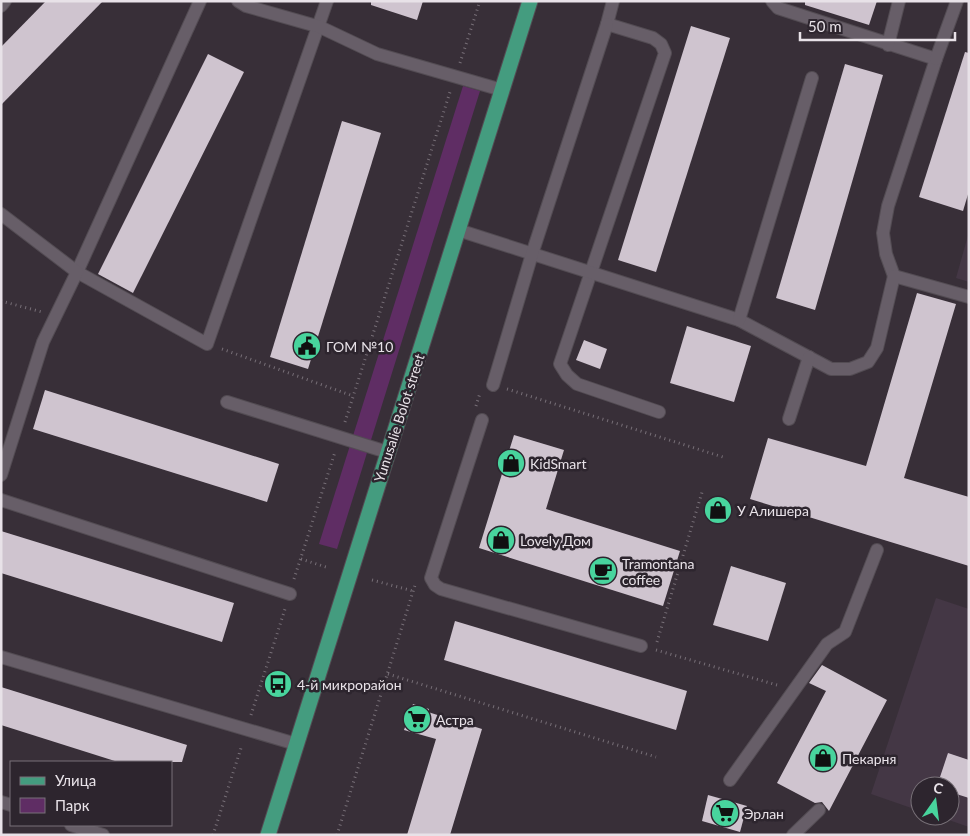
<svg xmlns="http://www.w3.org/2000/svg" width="970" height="836" font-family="Lato,sans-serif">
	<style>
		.built { fill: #443745 }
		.green { fill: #5f2d64 }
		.building { fill: #cfc4cf }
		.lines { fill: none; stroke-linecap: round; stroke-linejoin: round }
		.lane-casing { stroke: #534c53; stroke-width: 14 }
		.primary-casing { stroke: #534c53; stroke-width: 17 }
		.path { stroke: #776f77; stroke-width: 3; stroke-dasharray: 1 4; stroke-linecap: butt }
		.lane { stroke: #675e68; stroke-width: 12 }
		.primary { stroke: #449c7f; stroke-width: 15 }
		.labels { text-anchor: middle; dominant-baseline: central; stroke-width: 5; stroke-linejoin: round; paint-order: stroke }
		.poi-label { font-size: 14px; fill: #e8e2e8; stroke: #2d252e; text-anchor: start }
		.street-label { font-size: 14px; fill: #e8e2e8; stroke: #2d252e }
	</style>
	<rect width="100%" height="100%" fill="#382f38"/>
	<g class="built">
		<polygon points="969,232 969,282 956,278"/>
		<polygon points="936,598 969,609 969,827 937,816 950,816 950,786 920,786 920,811 871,794"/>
	</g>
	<polygon class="green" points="463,86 480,91 337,549 319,544"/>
	<g class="building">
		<polygon points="46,1 103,1 1,105 1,47"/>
		<polygon points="371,1 423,1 417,20 371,5"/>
		<polygon points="805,1 877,1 869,25 805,5"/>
		<polygon points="691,26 730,38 656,272 618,260"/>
		<polygon points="965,52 969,53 969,191 963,211 919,197"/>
		<polygon points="208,54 244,72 133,293 98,274"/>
		<polygon points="845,64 883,75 815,310 776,298"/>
		<polygon points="342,121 381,133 308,369 270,357"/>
		<polygon points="917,293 956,304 904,478 969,497 969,566 750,499 768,438 866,466"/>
		<polygon points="687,326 751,346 734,402 670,383"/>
		<polygon points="584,340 607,349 600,369 576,360"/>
		<polygon points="45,390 279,464 267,502 33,429"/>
		<polygon points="514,435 564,450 546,509 680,551 663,606 479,548"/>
		<polygon points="1,531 234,603 222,642 1,573"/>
		<polygon points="731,566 786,583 768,641 713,625"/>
		<polygon points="455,621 687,691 676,730 444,660"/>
		<polygon points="822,665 887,700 829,811 822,802 815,803 777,783 826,691 809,683"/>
		<polygon points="1,687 187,745 182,762 118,762 1,725"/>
		<polygon points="413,704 429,709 428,712 482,729 450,835 407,835 436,739 404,730"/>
		<polygon points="948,753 969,760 969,798 950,792 950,786 937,786"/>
		<polygon points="708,795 747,806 740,832 702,821"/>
	</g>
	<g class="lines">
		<defs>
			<g id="lane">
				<polyline points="200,1 77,272 207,344 327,1"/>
				<polyline points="238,1 246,6 320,27 377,54 502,90"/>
				<polyline points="613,1 607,24 653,38 661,44 665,53 560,364 567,375 577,384 659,412"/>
				<polyline points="772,1 778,8 936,59 888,206 883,233 886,254 894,276"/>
				<polyline points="1,6 5,1"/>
				<polyline points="888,45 899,1"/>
				<polyline points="936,59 957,1"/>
				<polyline points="1,214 77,272 43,342 1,475"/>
				<polyline points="458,230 739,320 831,369 850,369 868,362 877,348 894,276 969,297"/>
				<polyline points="739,320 812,78"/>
				<polyline points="493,385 532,254 607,24"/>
				<polyline points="227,402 387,452"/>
				<polyline points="789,419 809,357"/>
				<polyline points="482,420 431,578 435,585 441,589 641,646"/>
				<polyline points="1,500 290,594"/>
				<polyline points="1,657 296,744"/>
				<polyline points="730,780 827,644 845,632 877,550"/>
				<polyline points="1,802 11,805"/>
				<polyline points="71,825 103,835"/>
				<polyline points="793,835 819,810"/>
			</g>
			<polyline id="primary" points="268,835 530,1"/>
		</defs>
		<use href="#lane" class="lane-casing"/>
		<use href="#primary" class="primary-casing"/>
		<g class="path">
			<polyline points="460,63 480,1"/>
			<polyline points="1,301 42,312"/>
			<polyline points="222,349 353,396"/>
			<polyline points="507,389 723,457"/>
			<polyline points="476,406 480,393"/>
			<polyline points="345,422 450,92"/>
			<polyline points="301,559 329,568"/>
			<polyline points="294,579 335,452"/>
			<polyline points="372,580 413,591"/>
			<polyline points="657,642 703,489"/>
			<polyline points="656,650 777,685"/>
			<polyline points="388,674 656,757"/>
			<polyline points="251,715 285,609"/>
			<polyline points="213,835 242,745"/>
			<polyline points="337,835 416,582"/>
		</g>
		<use href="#lane" class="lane"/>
		<use href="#primary" class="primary"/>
	</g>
	<defs>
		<symbol id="civic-disc" viewBox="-11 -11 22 22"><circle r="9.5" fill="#48d49d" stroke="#2d252e"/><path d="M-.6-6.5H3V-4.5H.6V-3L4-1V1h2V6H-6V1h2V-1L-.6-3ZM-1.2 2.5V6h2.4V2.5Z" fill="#111"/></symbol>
		<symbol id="shop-disc" viewBox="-11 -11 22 22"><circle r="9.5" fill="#48d49d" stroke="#2d252e"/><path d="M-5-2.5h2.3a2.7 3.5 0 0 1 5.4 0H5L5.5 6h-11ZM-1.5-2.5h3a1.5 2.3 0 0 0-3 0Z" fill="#111"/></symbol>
		<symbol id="cafe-disc" viewBox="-11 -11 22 22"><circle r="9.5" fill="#48d49d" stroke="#2d252e"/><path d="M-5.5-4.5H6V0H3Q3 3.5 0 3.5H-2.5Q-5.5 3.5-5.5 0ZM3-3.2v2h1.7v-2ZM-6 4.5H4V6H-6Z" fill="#111"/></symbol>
		<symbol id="bus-disc" viewBox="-11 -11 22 22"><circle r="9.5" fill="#48d49d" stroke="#2d252e"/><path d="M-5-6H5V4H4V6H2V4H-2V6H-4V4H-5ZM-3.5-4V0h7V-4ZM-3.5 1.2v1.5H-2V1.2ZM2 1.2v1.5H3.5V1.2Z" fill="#111"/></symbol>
		<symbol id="supermarket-disc" viewBox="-11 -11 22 22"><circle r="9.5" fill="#48d49d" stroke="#2d252e"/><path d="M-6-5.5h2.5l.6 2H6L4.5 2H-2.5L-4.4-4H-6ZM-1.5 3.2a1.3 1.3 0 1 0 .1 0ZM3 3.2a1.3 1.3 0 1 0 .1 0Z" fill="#111"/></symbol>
	</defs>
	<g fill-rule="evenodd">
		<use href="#civic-disc" x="291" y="330" width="32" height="32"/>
		<use href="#shop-disc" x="495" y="447" width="32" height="32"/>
		<use href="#shop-disc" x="702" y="494" width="32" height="32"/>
		<use href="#shop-disc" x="485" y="524" width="32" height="32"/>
		<use href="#cafe-disc" x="587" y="555" width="32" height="32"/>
		<use href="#bus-disc" x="262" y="668" width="32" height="32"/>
		<use href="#supermarket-disc" x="401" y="703" width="32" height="32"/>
		<use href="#shop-disc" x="807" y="742" width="32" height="32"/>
		<use href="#supermarket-disc" x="709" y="797" width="32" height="32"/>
	</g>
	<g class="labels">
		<g class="poi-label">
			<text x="326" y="346">ГОМ №10</text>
			<text x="530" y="463">KidSmart</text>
			<text x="737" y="510">У Алишера</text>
			<text x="520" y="540">Lovely Дом</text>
			<text x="622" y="563">Tramontana<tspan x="622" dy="16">coffee</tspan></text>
			<text x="297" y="684">4-й микрорайон</text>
			<text x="436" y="719">Астра</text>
			<text x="842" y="758">Пекарня</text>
			<text x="744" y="813">Эрлан</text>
		</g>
		<g class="street-label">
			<text transform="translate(399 418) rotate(-72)">Yunusalie Bolot street</text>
		</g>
	</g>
	<rect width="970" height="836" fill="none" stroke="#e8e2e8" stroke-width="5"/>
	<rect x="10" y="761" width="162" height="65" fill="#2d252e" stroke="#787178"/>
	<rect x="20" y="777" width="25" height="8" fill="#449c7f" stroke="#787178"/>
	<text x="55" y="786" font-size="15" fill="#e8e2e8">Улица</text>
	<rect x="20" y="798" width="25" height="15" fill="#5f2d64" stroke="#787178"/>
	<text x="55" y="811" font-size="15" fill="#e8e2e8">Парк</text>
	<g transform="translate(935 801) rotate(14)"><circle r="24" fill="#2d252e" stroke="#787178"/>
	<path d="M0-4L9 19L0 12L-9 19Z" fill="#48d49d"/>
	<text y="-8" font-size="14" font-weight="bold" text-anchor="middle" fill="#e8e2e8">С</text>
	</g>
	<path d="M800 32v8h155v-8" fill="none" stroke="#e8e2e8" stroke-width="2.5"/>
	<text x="808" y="32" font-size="15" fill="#e8e2e8" stroke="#2d252e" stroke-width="4" paint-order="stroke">50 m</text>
</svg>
